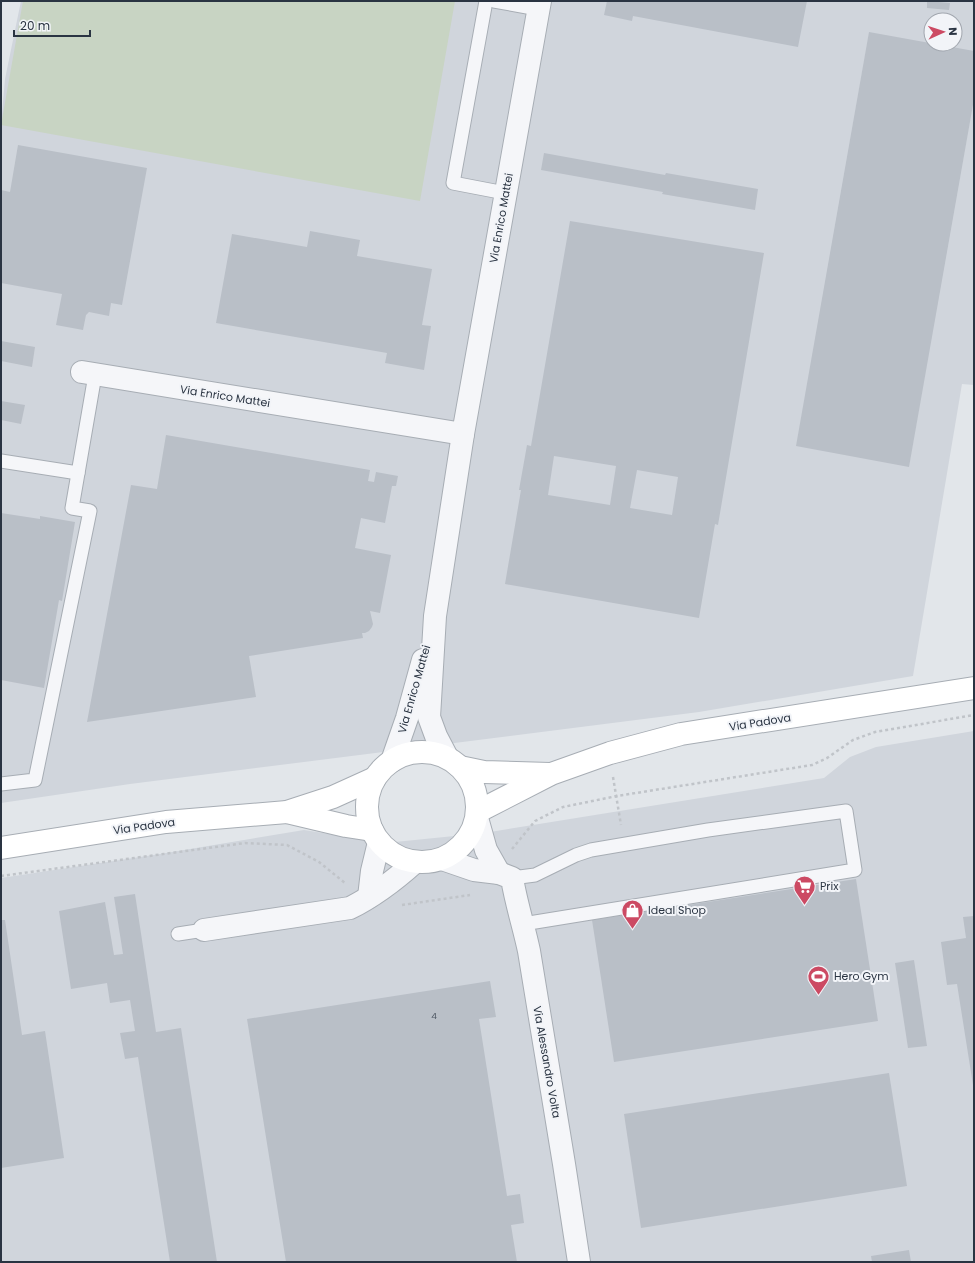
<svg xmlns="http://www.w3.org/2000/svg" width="975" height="1263" font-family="Poppins,sans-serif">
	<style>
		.built { fill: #d0d5dc; fill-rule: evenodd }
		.green { fill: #c8d4c3 }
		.building { fill: #b9bfc7; fill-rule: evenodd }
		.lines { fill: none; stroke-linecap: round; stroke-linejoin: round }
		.service-casing { stroke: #a7adb4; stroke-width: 15 }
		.minor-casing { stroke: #a7adb4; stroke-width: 24 }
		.secondary-casing { stroke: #a7adb4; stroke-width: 24 }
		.path { stroke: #c0c4c9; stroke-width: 2.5; stroke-dasharray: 3 3; stroke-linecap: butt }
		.service { stroke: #f5f6f9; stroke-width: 13 }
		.minor { stroke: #f5f6f9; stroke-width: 22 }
		.secondary { stroke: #fff; stroke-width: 22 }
		.labels { text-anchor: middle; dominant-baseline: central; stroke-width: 4; stroke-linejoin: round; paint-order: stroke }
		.number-label { font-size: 9px; fill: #4e5763 }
		.street-label { font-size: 11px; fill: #2a3442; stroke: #f2f4f8 }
		.poi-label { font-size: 11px; fill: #2a3442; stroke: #f2f4f8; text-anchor: start }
	</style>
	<rect width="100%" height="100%" fill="#e2e6ea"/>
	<g class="built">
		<path d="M21 1H974V385L962 384 913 676 699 712 130 784 1 803V125L5 79ZM931 20H955V44H931Z"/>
		<polygon points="974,731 974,1262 1,1262 1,878 160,854 304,830 385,843 484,833 824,778 850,757 876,747"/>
	</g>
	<polygon class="green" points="23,1 455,1 420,201 1,125"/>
	<g class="building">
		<polygon points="607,1 807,1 798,47 633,16 632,21 604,15"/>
		<polygon points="927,1 950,3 949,10 927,8"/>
		<polygon points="869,32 974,51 974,99 909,467 796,446"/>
		<polygon points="18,145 147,168 122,305 111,303 109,316 89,312 86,315 83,330 56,325 62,294 1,283 1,190 10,192"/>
		<polygon points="544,153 665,175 666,173 758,189 755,210 662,194 663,192 541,170"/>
		<path d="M570 221 764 253 718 525 715 524 699 618 505 584 521 490H519L527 445 531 446ZM554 456 616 466 610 505 548 495ZM637 470 678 477 672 515 630 508Z"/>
		<polygon points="310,231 360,240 357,256 432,269 422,325 431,326 424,370 385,363 387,353 216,323 232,234 307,247"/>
		<polygon points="1,341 35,347 32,367 1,361"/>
		<polygon points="1,401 25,405 21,424 1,420"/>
		<polygon points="166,435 370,470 368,481 374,482 376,472 398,476 396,486 392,486 385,523 361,518 355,548 391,555 380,613 370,611 373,624 372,627 369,631 365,633 362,633 363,638 249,656 256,697 87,722 131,485 157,489"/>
		<polygon points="1,513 40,519 40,516 75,522 62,601 59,600 44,688 1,680"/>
		<polygon points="856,879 878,1021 614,1062 592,920"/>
		<polygon points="135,894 156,1032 181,1028 217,1262 170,1262 138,1057 125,1059 120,1033 135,1031 130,1000 110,1003 107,983 71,989 59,911 105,902 114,955 123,954 114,897"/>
		<polygon points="974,916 974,1085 973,1085 957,984 947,985 941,942 966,938 963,917"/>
		<polygon points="1,920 5,920 22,1035 45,1031 64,1158 1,1168"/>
		<polygon points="914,960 927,1046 908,1048 895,963"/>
		<polygon points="490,981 496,1017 479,1019 507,1196 520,1194 524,1223 511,1225 517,1262 286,1262 247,1019"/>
		<polygon points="889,1073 907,1186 641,1228 624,1114"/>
		<polygon points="909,1250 911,1262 872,1262 871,1256"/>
	</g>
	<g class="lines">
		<defs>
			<g id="service">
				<polyline points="486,1 453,183 505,193"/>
				<polyline points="494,1 538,9"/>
				<polyline points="1,461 78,473"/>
				<polyline points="1,784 35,780 90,511 72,508 95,375"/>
				<polyline points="512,878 535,875 576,855 591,850 708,830 846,811 855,870 523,924"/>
				<polyline points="178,934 204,930"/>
			</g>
			<g id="minor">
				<polyline points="82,372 463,434"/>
				<polyline points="447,757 436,736 429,717 435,616 463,434 540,1"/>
				<polyline points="392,761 407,718 423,660"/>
				<polyline points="477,818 486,850 499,873"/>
				<path d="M442 859 474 870 499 873 512 878C516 903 524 927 529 951L564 1164 579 1262"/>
				<polyline points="369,897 372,871 379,842"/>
				<path d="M204 930 350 908C374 896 395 880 415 862"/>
			</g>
			<g id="secondary">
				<circle cx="422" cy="807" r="55"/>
				<polyline points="460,767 484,772 550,774"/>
				<polyline points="287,812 346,826 372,830"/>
				<polyline points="477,812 551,774 610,753 681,734 974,688"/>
				<polyline points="1,848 166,822 287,812 333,797 375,778"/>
			</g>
		</defs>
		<use href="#service" class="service-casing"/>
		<use href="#minor" class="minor-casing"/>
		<use href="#secondary" class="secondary-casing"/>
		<g class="path">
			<polyline points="613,777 621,825"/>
			<polyline points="512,849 535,821 563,807 617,796 812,765 827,758 853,740 875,732 974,715"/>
			<polyline points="1,876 245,843 287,845 319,862 345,883"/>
			<polyline points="402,905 470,895"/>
		</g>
		<use href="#service" class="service"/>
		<use href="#minor" class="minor"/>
		<use href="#secondary" class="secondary"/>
	</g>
	<defs>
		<symbol id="supermarket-pin" viewBox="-11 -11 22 30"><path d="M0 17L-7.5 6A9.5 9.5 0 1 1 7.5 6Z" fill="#cc4a63" stroke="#f2f4f8"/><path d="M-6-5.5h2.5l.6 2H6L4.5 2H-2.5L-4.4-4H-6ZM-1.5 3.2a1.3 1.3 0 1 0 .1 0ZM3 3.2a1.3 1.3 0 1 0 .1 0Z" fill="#fff"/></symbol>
		<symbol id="shop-pin" viewBox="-11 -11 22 30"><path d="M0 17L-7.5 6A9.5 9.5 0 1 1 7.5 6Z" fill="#cc4a63" stroke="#f2f4f8"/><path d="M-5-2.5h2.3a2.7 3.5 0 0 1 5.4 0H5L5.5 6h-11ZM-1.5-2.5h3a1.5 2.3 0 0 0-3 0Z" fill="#fff"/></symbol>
		<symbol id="stadium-pin" viewBox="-11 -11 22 30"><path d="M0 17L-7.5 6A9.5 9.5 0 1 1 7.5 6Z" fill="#cc4a63" stroke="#f2f4f8"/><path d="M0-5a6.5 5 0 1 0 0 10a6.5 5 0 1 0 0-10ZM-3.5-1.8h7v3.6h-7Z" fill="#fff"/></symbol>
	</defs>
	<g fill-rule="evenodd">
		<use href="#supermarket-pin" x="792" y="874" width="25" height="34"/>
		<use href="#shop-pin" x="620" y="898" width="25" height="34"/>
		<use href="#stadium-pin" x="806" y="964" width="25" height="34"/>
	</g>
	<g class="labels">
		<g class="number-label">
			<text x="434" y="1016">4</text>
		</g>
		<g class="street-label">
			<text transform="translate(501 218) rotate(-80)">Via Enrico Mattei</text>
			<text transform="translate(225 396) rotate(9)">Via Enrico Mattei</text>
			<text transform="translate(414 689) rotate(-74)">Via Enrico Mattei</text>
			<text transform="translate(760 722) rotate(-9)">Via Padova</text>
			<text transform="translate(144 826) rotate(-8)">Via Padova</text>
			<text transform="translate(547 1062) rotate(80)">Via Alessandro Volta</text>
		</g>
		<g class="poi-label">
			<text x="820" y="886">Prix</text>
			<text x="648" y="910">Ideal Shop</text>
			<text x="834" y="976">Hero Gym</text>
		</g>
	</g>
	<rect width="975" height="1263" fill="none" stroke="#2a3442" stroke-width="4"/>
	<g transform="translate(943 32) rotate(87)"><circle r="19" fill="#f2f4f8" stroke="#a2a7af"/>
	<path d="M0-3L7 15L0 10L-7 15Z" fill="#cc4a63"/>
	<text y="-6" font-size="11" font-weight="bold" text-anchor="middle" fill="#2a3442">N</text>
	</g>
	<path d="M14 30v6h76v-6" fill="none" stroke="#2a3442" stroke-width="2"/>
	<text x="20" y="30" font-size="12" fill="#2a3442" stroke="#f2f4f8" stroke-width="3" paint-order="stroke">20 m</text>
</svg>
